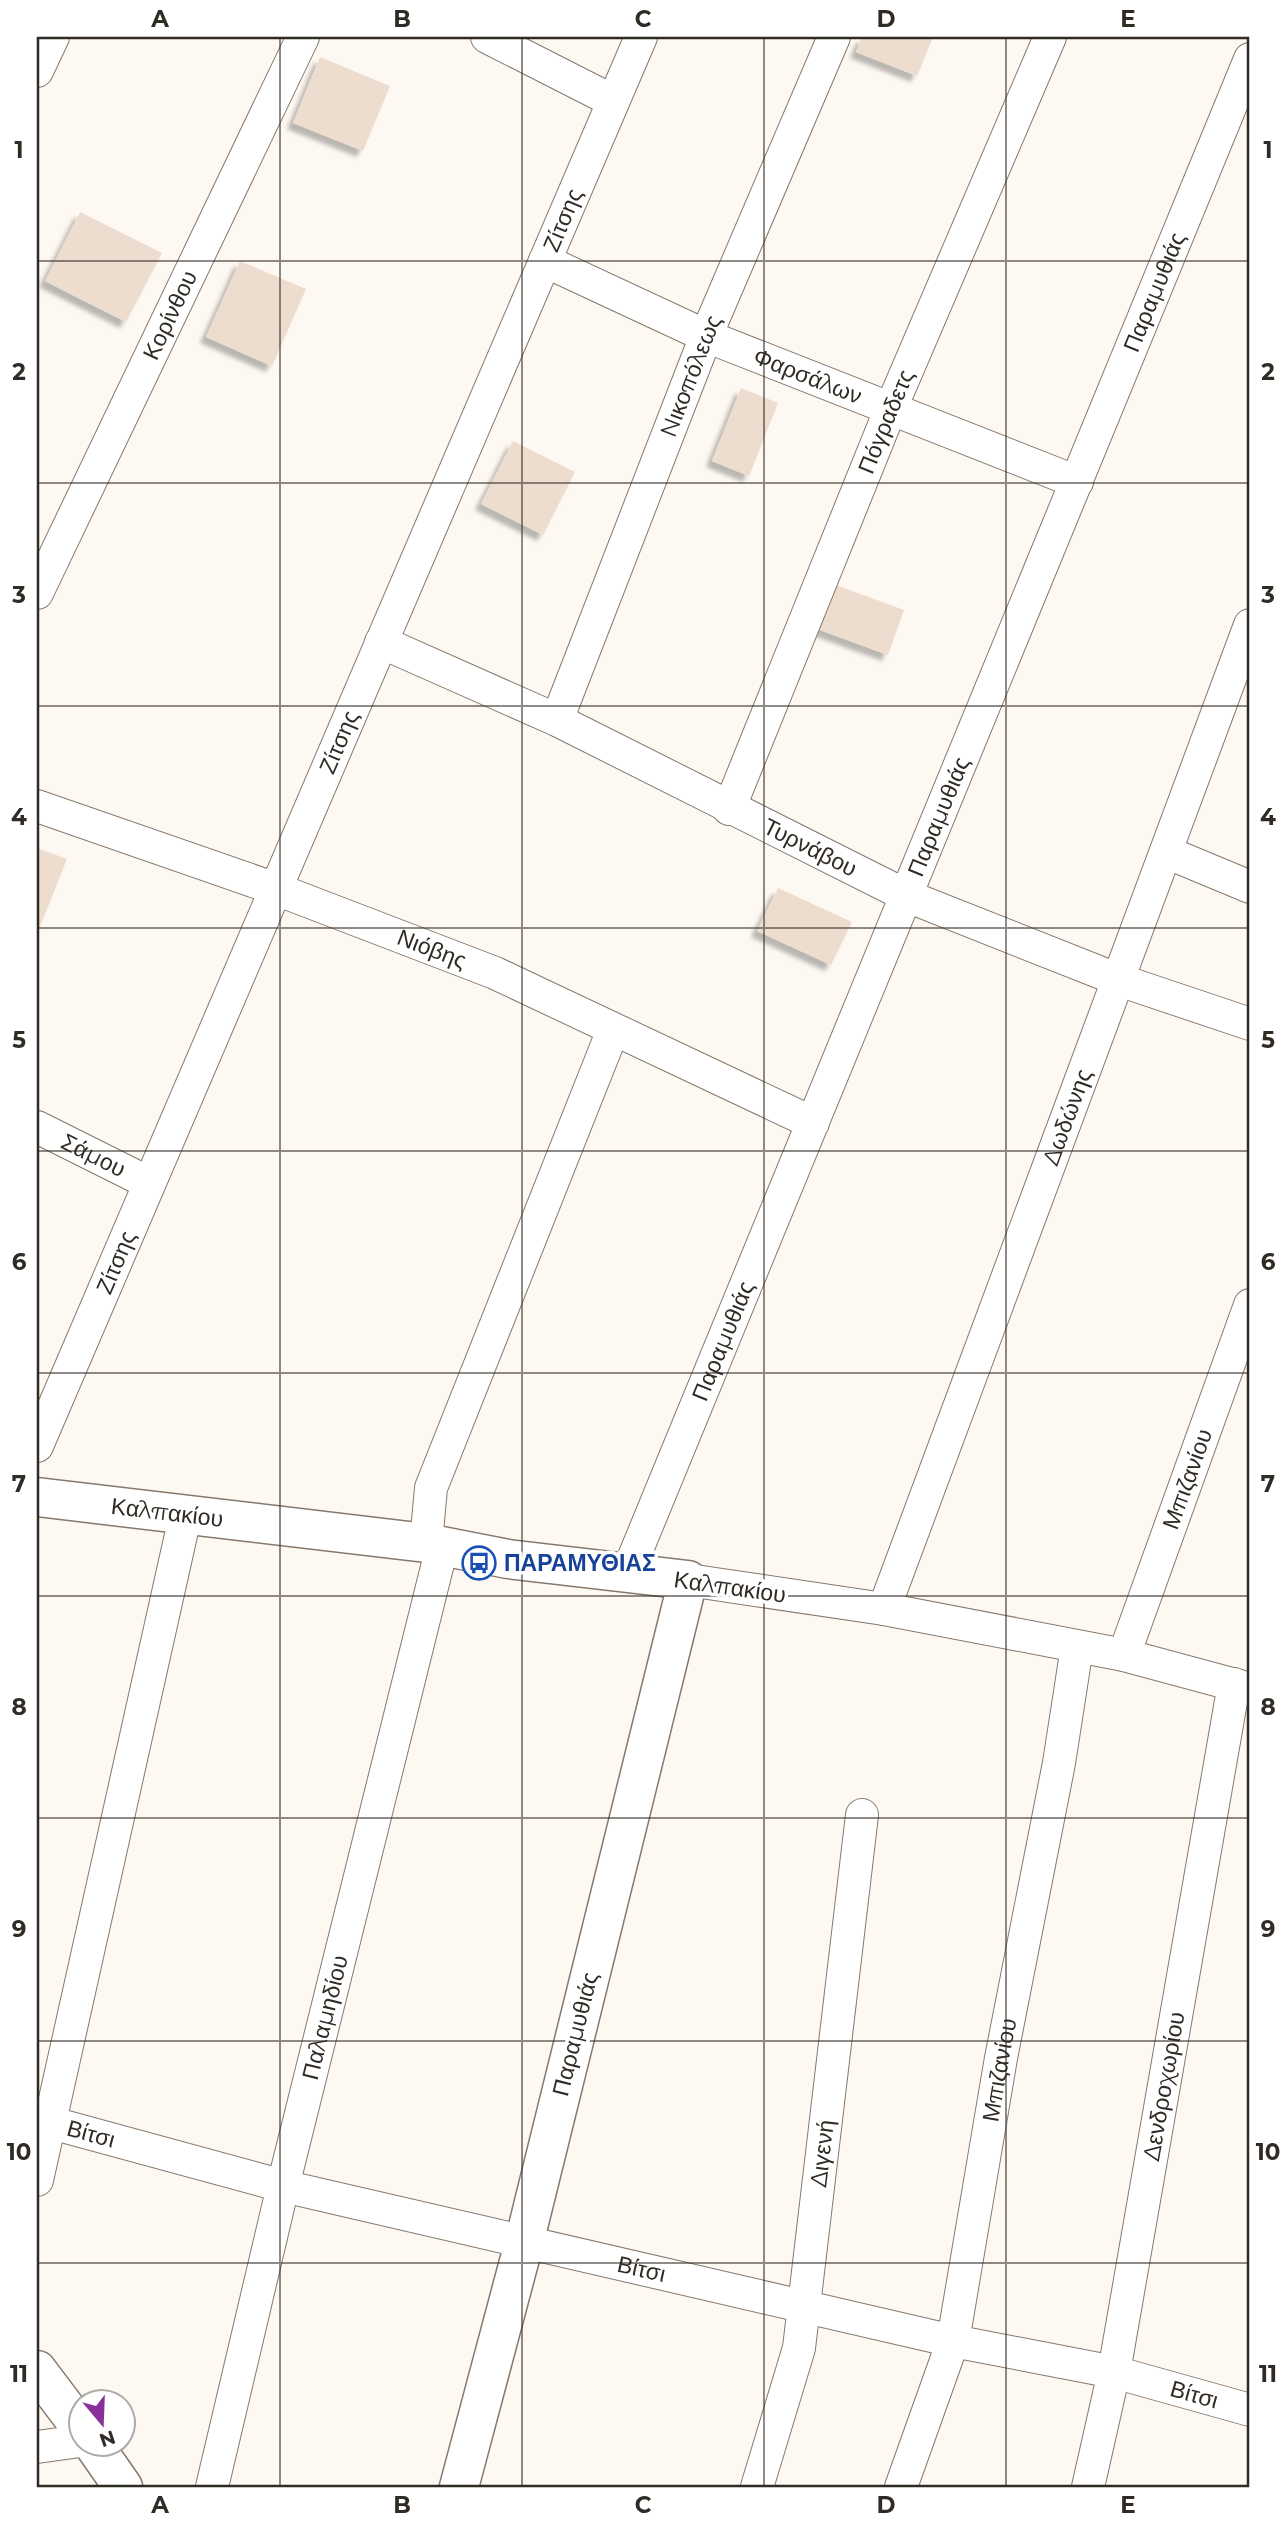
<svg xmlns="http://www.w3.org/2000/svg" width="1287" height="2524" font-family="Montserrat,sans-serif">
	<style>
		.building { fill: #ecddcf; filter: url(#shadow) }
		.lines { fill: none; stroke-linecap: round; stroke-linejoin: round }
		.street-casing { stroke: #86786c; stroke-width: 34 }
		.secondary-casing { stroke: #86786c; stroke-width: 41 }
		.street { stroke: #fff; stroke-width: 32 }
		.secondary { stroke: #fff; stroke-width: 38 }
		.grid { fill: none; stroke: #312b25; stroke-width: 2; stroke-opacity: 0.55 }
		.labels { text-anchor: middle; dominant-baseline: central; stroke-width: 7; stroke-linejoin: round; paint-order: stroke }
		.street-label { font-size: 23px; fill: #312b25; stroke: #fff }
		.transit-label { font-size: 23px; font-weight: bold; fill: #164399; stroke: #fff; text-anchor: start }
		.neatline { fill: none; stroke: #312b25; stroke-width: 2.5 }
		.grid-label { font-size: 23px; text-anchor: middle; font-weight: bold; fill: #312b25 }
	</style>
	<defs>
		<filter id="shadow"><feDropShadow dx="-6" dy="6" stdDeviation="2" flood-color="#0004"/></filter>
	</defs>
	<rect width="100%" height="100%" fill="#fef8f2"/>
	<g class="building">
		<polygon points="862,37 933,37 917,76 856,52"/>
		<polygon points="320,57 390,86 363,151 293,123"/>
		<polygon points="80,212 162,253 126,322 45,281"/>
		<polygon points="240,261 306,289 272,366 206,337"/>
		<polygon points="741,388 778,403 749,476 712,461"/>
		<polygon points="513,441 575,472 543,535 481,504"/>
		<polygon points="836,585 904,610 888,655 820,630"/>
		<polygon points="37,848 67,859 37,934"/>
		<polygon points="778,888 852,922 831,965 757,931"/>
	</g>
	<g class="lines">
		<defs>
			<g id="street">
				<polyline points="487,37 613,101"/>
				<polyline points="37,71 53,37"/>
				<path id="s1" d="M545 261 706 336 1077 482"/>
				<path id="s2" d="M37 593 303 37"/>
				<path id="s3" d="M381 642 557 720 907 896 1119 980 1250 1024"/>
				<path id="s4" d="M557 720 706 336 834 37"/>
				<path id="s5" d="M37 806 276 889 495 973 813 1123"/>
				<path id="s6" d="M729 809 891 408 1050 37"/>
				<polyline points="1166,852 1250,887"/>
				<path id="s7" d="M37 1127 149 1183"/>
				<path id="s8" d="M37 1446 641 37"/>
				<polyline points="426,1543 431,1488 613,1030"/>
				<path id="s9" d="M627 1574 1250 59"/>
				<polyline points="688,1580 884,1609 1124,1655 1250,1689"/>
				<path id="s10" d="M884 1609 1250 625"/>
				<path id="s11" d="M1124 1655 1250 1305"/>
				<path id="s12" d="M37 2119 283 2186 953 2341 1114 2372 1250 2410"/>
				<polyline points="37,2180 185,1517"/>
				<polyline points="37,2447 80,2441"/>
				<path id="s13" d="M212 2487 283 2186 442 1547"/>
				<path id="s14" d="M757 2487 799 2348 862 1815"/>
				<path id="s15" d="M901 2487 953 2341 1001 2058 1059 1763 1077 1647"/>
				<path id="s16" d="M1088 2487 1114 2372 1234 1684"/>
			</g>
			<g id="secondary">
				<path id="s17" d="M37 1497 426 1543 508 1559 688 1580 524 2243 459 2487"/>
				<polyline points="37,2370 80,2427"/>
				<polyline points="93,2444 123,2487"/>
			</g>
		</defs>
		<use href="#street" class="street-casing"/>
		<use href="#secondary" class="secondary-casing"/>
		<use href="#street" class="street"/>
		<use href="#secondary" class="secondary"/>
	</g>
	<path class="grid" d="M280 37V2487M522 37V2487M764 37V2487M1006 37V2487M37 261H1250M37 483H1250M37 706H1250M37 928H1250M37 1151H1250M37 1373H1250M37 1596H1250M37 1818H1250M37 2041H1250M37 2263H1250"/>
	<defs>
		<symbol id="bus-ring" viewBox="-11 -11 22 22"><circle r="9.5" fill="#fff" stroke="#1a4fb4" stroke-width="1.5"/><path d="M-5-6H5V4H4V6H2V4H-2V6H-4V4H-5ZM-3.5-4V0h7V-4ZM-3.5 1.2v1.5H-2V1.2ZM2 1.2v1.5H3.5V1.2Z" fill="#1a4fb4"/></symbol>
	</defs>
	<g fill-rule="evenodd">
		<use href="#bus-ring" x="460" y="1544" width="38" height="38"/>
	</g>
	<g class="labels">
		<g class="street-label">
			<text stroke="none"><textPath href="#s8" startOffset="1334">Ζίτσης</textPath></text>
			<text stroke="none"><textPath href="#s9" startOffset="1386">Παραμυθιάς</textPath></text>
			<text stroke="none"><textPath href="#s2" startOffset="308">Κορίνθου</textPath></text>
			<text stroke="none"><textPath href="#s4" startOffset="369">Nικοπόλεως</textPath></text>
			<text stroke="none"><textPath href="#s1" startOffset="287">Φαρσάλων</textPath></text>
			<text stroke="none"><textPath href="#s6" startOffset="418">Πόγραδετς</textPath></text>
			<text stroke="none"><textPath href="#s8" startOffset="766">Ζίτσης</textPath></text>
			<text stroke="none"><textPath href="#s9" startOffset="819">Παραμυθιάς</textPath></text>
			<text stroke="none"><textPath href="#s3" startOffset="476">Τυρνάβου</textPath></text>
			<text stroke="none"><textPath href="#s5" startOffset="420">Νιόβης</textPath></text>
			<text stroke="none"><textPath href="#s10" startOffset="525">Δωδώνης</textPath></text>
			<text stroke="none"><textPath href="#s7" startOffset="63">Σάμου</textPath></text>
			<text stroke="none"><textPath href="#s8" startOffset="200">Ζίτσης</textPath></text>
			<text stroke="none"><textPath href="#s9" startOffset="252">Παραμυθιάς</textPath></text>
			<text stroke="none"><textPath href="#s11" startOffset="187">Μπιζανίου</textPath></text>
			<text stroke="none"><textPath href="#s17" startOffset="131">Καλπακίου</textPath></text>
			<text transform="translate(730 1587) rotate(8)">Καλπακίου</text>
			<text stroke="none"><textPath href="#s13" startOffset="483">Παλαμηδίου</textPath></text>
			<text transform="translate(575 2034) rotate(-76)">Παραμυθιάς</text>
			<text stroke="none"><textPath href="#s15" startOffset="430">Μπιζανίου</textPath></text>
			<text stroke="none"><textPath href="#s16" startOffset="408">Δενδροχωρίου</textPath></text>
			<text stroke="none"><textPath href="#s12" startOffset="56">Βίτσι</textPath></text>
			<text stroke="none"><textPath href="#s14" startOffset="341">Διγενή</textPath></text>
			<text stroke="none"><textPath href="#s12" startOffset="623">Βίτσι</textPath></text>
			<text stroke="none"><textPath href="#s12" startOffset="1190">Βίτσι</textPath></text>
		</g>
		<g class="transit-label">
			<text x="504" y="1563">ΠΑΡΑΜΥΘΙΑΣ</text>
		</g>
	</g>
	<rect width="1287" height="2524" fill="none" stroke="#ffffff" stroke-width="77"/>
	<g transform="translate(102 2423) rotate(161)"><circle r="33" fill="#ffffff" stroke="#adaaa8" stroke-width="2"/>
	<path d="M0-5L12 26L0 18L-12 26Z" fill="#89309c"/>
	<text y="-10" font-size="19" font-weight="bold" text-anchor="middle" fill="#312b25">N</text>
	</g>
	<rect x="38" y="38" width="1210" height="2448" class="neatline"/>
	<g class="grid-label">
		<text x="160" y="27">A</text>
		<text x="402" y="27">B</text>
		<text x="643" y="27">C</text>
		<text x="886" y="27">D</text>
		<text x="1128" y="27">E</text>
		<text x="19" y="158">1</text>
		<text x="1268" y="158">1</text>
		<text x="19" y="380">2</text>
		<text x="1268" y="380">2</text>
		<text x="19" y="603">3</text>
		<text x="1268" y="603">3</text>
		<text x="19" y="825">4</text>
		<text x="1268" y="825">4</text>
		<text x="19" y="1048">5</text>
		<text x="1268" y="1048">5</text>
		<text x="19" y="1270">6</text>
		<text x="1268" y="1270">6</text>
		<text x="19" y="1492">7</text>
		<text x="1268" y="1492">7</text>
		<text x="19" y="1715">8</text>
		<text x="1268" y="1715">8</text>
		<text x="19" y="1937">9</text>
		<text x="1268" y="1937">9</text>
		<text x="19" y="2160">10</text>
		<text x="1268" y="2160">10</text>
		<text x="19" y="2382">11</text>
		<text x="1268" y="2382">11</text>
		<text x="160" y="2513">A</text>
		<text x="402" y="2513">B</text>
		<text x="643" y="2513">C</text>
		<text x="886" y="2513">D</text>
		<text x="1128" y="2513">E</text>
	</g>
</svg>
